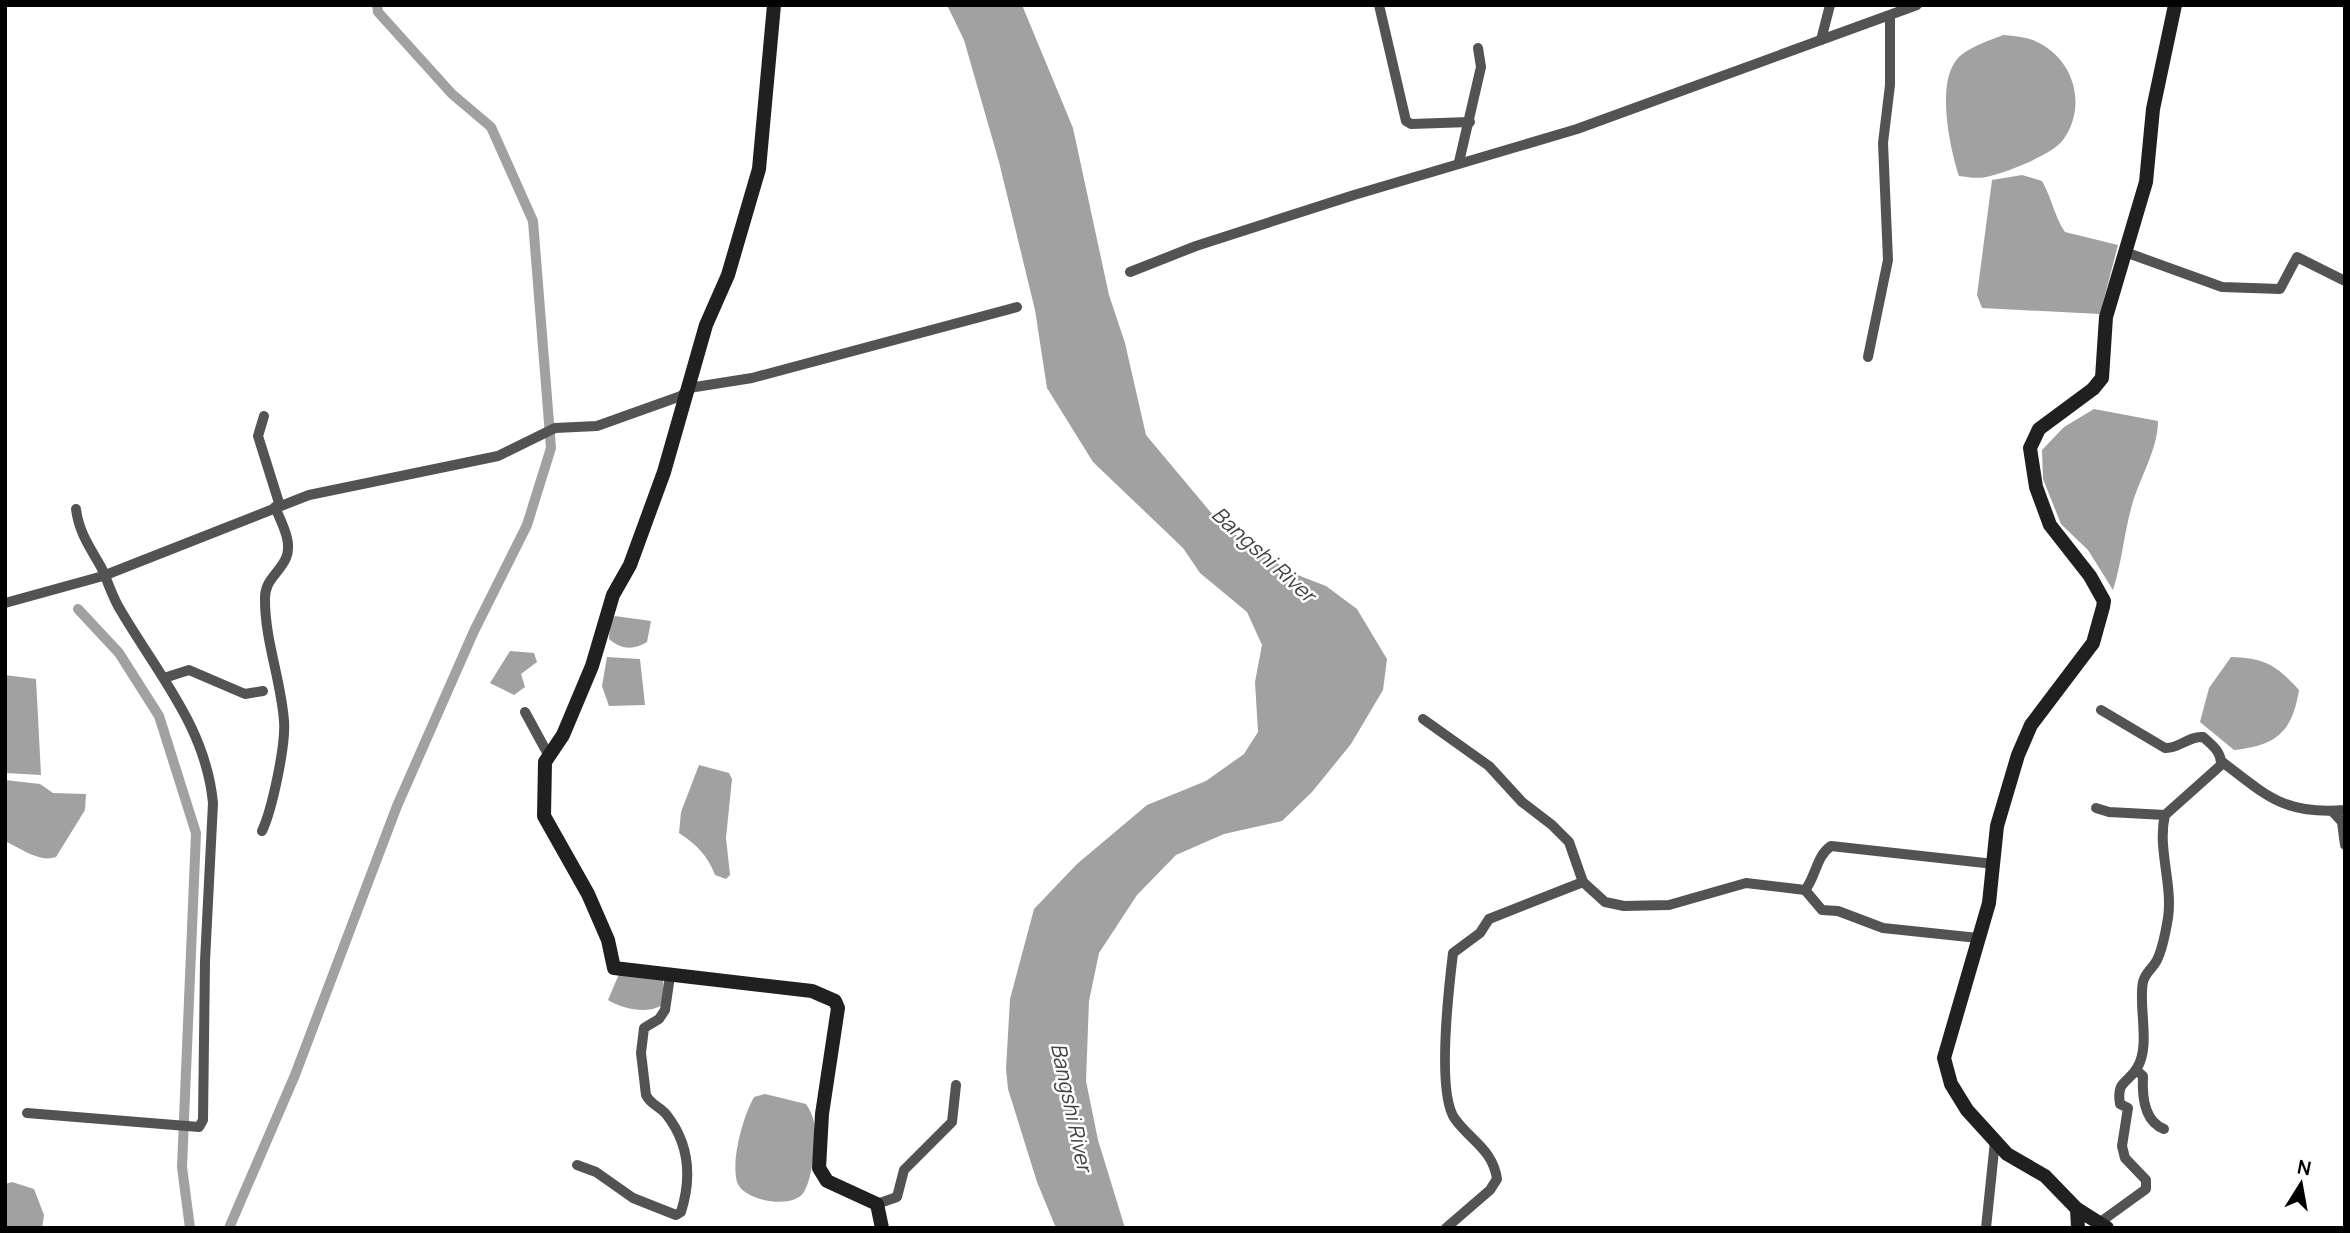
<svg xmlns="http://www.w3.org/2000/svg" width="2350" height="1233" font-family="Manrope,sans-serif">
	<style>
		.water { fill: #a1a1a1 }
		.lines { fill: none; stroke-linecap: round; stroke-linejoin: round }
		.canal { stroke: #a1a1a1; stroke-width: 10 }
		.street { stroke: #535353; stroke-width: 10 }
		.secondary { stroke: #202020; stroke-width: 14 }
		.labels { text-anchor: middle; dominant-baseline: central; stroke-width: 5; stroke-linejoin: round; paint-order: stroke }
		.water-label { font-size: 21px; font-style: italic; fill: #424242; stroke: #fff }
	</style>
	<rect width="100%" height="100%" fill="#fff"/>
	<g class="water">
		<polygon points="947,5 1022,5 1073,128 1109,295 1125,343 1146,435 1218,521 1259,552 1295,574 1326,586 1357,609 1387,659 1383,690 1351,744 1312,792 1282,821 1224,834 1176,855 1137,895 1099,953 1089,1001 1086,1081 1098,1140 1125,1228 1056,1228 1037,1182 1008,1089 1006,1069 1010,999 1034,909 1077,864 1147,805 1206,781 1244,754 1258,732 1255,682 1262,645 1247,612 1200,573 1183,548 1093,462 1047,388 1035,310 999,162 964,40"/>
		<path d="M2003 35C2014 36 2026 37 2035 41 2074 58 2088 106 2063 140 2052 155 2005 173 1986 177 1978 179 1967 177 1959 176 1950 149 1937 87 1955 62 1964 48 1989 41 2003 35Z"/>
		<path d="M2022 175 2042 181C2052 198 2054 216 2065 232L2118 245 2100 314 1982 308 1977 295 1992 180Z"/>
		<path d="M2094 409 2158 421C2158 449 2140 477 2132 505 2124 533 2122 562 2113 590L2088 550 2061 524 2043 479 2042 450 2064 427Z"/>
		<path d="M615 616 651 621 647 642C634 650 621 650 609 639L610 622Z"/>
		<polygon points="510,651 534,653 537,662 521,674 525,687 514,695 490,683"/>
		<polygon points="607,657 640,659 645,705 609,706 602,686"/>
		<path d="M2231 657C2265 658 2276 665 2299 690 2292 733 2276 745 2234 750L2200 722 2209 688Z"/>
		<polygon points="5,675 36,679 41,775 5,773"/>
		<path d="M699 765 729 773 732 779 726 838 730 875 726 879 715 875C708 856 696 844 679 833L681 812Z"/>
		<path d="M5 780 40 784 53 793 86 794 85 810 56 857C40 863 20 848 5 841Z"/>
		<path d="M619 974 663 979 665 1002C653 1016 622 1009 608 1000Z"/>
		<path d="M765 1094 806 1104C817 1120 815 1131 814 1150 813 1162 810 1182 804 1192 793 1210 743 1201 737 1182 731 1159 743 1117 754 1097Z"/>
		<polygon points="12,1182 34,1189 44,1215 42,1228 5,1228 5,1184"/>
	</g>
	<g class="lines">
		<g class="canal">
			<polyline points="78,609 119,653 159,716 196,833 182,1167 190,1228"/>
			<polyline points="229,1228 295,1075 397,806 474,631 527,525 551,448 533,221 491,127 452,94 378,12 377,5"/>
		</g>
		<g class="street">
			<polyline points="1379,5 1406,121 1411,124 1470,122"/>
			<polyline points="1821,40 1830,5"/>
			<polyline points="1459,162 1481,67 1478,48"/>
			<polyline points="2125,252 2222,287 2280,289 2297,257 2345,281"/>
			<polyline points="1130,272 1196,246 1354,195 1577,129 1917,5"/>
			<polyline points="1868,357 1888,260 1883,143 1890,85 1890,17"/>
			<polyline points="264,416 258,436 280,506"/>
			<polyline points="5,603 103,576 309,495 498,456 555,428 597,426 681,396 689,388 752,378 1017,307"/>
			<polyline points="164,678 189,670 245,694 263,691"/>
			<polyline points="525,712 549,756"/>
			<path d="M1423 719 1489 766 1522 802 1552 825 1569 842 1583 882 1605 902 1624 906 1669 905 1746 883 1805 890C1816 877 1816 856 1831 846L1994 864"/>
			<path d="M2221 761C2266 795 2283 815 2345 810"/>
			<polyline points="2096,808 2109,812 2165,815"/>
			<polyline points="2332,811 2342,822 2345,845"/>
			<path d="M262 831C272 810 286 745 284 721 281 680 265 641 265 600 264 580 279 574 286 558 293 542 281 522 275 507"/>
			<polyline points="1805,890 1822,910 1838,911 1883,928 1978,938"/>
			<path d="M2136 1070 2143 1076C2142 1094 2143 1121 2164 1129"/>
			<path d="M27 1113 199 1127 203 1120 205 961 213 803C206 728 158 674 121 611 112 597 108 581 101 567 90 547 79 533 76 509"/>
			<path d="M577 1165 596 1172 633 1198 676 1215 681 1212C692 1177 689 1143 666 1114 659 1106 650 1104 646 1095L641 1053 644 1028 659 1019 665 1010 670 976"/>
			<polyline points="877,1204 897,1197 904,1170 952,1122 956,1085"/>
			<path d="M2099 1223 2146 1189V1180L2125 1158 2122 1146 2128 1108 2120 1104C2116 1080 2128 1084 2137 1068 2151 1046 2138 1006 2143 982 2145 973 2153 968 2157 960 2163 948 2166 930 2168 918 2173 884 2157 848 2165 815L2221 765C2222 752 2212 745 2203 737 2188 736 2179 749 2165 748L2101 710"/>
			<path d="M1446 1228 1490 1190 1497 1179C1493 1150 1471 1141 1455 1119 1436 1093 1449 986 1453 953L1480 933 1489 919 1583 882"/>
			<polyline points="1986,1228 1995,1141"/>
		</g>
		<g class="secondary">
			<polyline points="774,5 759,169 728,275 706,325 664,472 630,565 613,595 592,666 563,735 545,762 544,816 588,894 608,940 614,968 812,991 835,1001 838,1008 822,1114 819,1168 827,1181 877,1204 882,1228"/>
			<polyline points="2077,1209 2078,1228"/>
			<polyline points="2107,1228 2077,1209 2045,1176 2007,1154 1967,1110 1951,1084 1944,1058 1989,903 1997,826 2018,755 2031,725 2093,643 2103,607 2104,601 2090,576 2050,525 2036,487 2030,448 2039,429 2093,389 2102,378 2106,317 2146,182 2153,109 2175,5"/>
		</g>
	</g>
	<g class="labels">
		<g class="water-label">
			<text transform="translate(1264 554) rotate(42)">Bangshi River</text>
			<text transform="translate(1072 1107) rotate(78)">Bangshi River</text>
		</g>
	</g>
	<rect width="2350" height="1233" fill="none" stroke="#000000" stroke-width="14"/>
	<g transform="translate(2301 1184) rotate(11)" stroke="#ffffff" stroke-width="5" paint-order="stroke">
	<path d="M0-5L12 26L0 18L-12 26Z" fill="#000000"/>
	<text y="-10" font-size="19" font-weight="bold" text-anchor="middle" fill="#000000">N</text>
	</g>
</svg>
